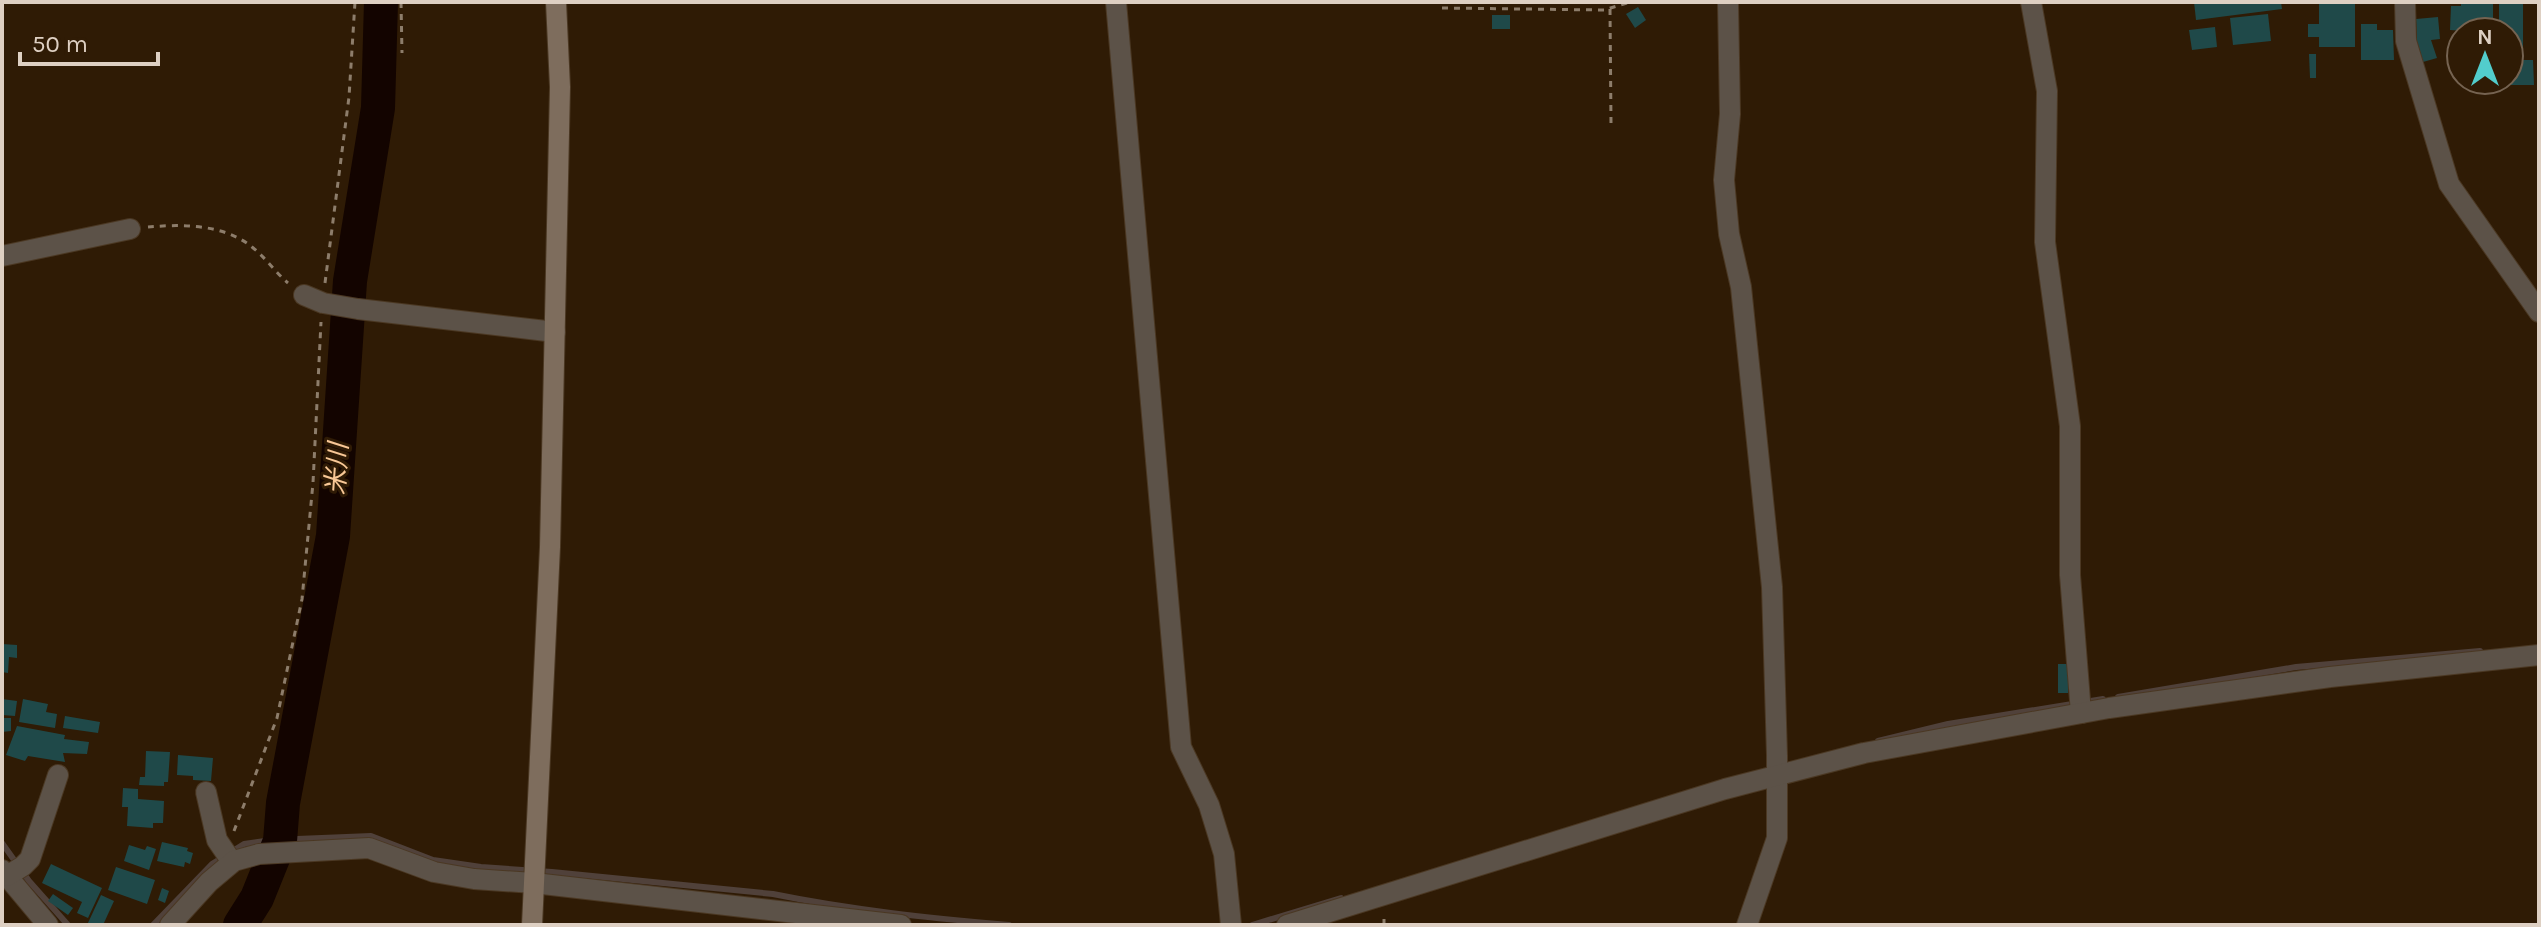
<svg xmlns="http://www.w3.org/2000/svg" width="2541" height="927" font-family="Karla,'Noto Sans JP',sans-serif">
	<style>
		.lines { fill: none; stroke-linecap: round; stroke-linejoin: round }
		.stream { stroke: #50413a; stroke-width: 6 }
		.river { stroke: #130400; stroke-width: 34 }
		.building { fill: #1f4949 }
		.street-casing { stroke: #4b3823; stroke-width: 22 }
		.secondary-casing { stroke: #4b3823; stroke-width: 22 }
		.path { stroke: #8d7d6b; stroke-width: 3; stroke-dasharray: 6 6; stroke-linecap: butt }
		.street { stroke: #5c5248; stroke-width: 20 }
		.secondary { stroke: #7e6d5d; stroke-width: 20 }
		.labels { text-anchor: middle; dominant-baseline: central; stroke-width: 6; stroke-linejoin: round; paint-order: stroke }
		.water-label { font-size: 26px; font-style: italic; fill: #f8c796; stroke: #2f1b05 }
	</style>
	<rect width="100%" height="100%" fill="#2f1b05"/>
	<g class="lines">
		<g class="stream">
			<polyline points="2118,697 2296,667 2480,651"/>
			<polyline points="1878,741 1948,724 2103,699"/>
			<polyline points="2,843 29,881 68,925"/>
			<path d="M153 925 212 864 244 844 272 840 371 836 433 860 481 867 552 872 773 894C851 910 930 918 1009 925"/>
			<polyline points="1252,925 1341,898"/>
		</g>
		<polyline class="river" points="240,925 257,898 280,841 283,803 333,536 350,281 378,108 381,2"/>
	</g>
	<g class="building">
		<polygon points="2194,2 2281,2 2282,9 2196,20"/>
		<polygon points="2319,2 2355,2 2355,47 2319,47 2319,37 2308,37 2308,24 2319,24"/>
		<polygon points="2461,2 2493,2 2493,25 2465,25 2465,31 2450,30 2451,6 2461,6"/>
		<polygon points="2499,2 2523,2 2523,51 2509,51 2509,32 2499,32"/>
		<polygon points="1638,7 1646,20 1635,28 1626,14"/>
		<polygon points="2268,14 2271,41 2233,45 2230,18"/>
		<rect x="1492" y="15" width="18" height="14"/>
		<polygon points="2438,17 2440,39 2431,40 2437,58 2423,62 2415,38 2417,38 2416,19"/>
		<polygon points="2361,24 2377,24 2377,30 2393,30 2394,60 2361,60"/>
		<polygon points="2215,27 2217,47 2192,50 2189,30"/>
		<polygon points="2309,54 2316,54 2316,78 2310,78"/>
		<polygon points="2509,60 2533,60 2534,85 2501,85 2501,80 2509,80"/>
		<polygon points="2,644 17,645 17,658 9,657 8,673 2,672"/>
		<rect x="2058" y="664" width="10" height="29"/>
		<polygon points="2,699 17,701 15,716 2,715"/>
		<polygon points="23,699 48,704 46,712 57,714 55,728 19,722"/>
		<polygon points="65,716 100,722 98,733 63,728"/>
		<polygon points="2,718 11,718 11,731 2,732"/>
		<polygon points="17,726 65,735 64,739 89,742 87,754 63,753 65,762 28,756 25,761 6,755"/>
		<polygon points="146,751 170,752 168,782 164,782 164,786 139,785 140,777 145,777"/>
		<polygon points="178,755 213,758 211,781 193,780 193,776 177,775"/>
		<polygon points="123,788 138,789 138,799 164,801 163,823 153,823 153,828 127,826 128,807 122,807"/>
		<polygon points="162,842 188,848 187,851 193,853 190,864 185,862 184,867 157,861"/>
		<polygon points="129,845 145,850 147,846 156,849 149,870 124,861"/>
		<polygon points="51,864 102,888 88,918 77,913 82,902 42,883"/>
		<polygon points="116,867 155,880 147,904 108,890"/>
		<polygon points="162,888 169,891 165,903 158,900"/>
		<polygon points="53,894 73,908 68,915 48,901"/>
		<polygon points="101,895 114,901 103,925 87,925"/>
	</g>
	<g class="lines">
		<defs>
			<g id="street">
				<polyline points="1116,2 1181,747 1209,805 1224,854 1231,925"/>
				<polyline points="1728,2 1730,114 1724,180 1729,234 1741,287 1772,587 1777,756 1777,838 1747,925"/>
				<polyline points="2031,2 2047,91 2045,242 2070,426 2070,575 2081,713"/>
				<polyline points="2405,2 2406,41 2449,184 2539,312"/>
				<polyline points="2,256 130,229"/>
				<polyline points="304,295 323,303 358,309 555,332"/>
				<polyline points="206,792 217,840 232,862"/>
				<polyline points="2,870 48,925"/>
				<polyline points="7,876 23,866 30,859 58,775"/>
				<polyline points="170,925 209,882 234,861 259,854 369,848 434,872 474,879 534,883 901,925"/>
				<polyline points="1287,925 1725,789 1864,753 2109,708 2330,677 2539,655"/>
			</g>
			<polyline id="secondary" points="532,925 550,547 560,87 556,2"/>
		</defs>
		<use href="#street" class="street-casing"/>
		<use href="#secondary" class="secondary-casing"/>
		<g class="path">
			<polyline points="401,2 402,53"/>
			<polyline points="1442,8 1604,10 1630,2"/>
			<polyline points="1610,9 1611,123"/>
			<path d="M148 227C182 224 224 224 252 247 265 257 275 272 288 283"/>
			<polyline points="325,283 349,97 355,2"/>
			<polyline points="234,831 277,718 302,599 313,483 321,322"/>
			<polyline points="1384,925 1384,913"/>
		</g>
		<use href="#street" class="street"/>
		<use href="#secondary" class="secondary"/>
	</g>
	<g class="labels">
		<g class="water-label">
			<text transform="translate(337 469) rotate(-86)">米川</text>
		</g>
	</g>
	<rect width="2541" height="927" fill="none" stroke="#ded0c3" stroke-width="8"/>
	<g transform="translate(2485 56)"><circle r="38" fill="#2f1b05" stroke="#756351" stroke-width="2"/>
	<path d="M0-6L14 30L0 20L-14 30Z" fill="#52cdcc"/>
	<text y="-12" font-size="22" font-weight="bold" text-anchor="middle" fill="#ded0c3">N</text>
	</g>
	<path d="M20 52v12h138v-12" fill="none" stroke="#ded0c3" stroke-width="4"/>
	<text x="32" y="52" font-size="24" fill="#ded0c3" stroke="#2f1b05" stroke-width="6" paint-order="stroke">50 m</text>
</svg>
